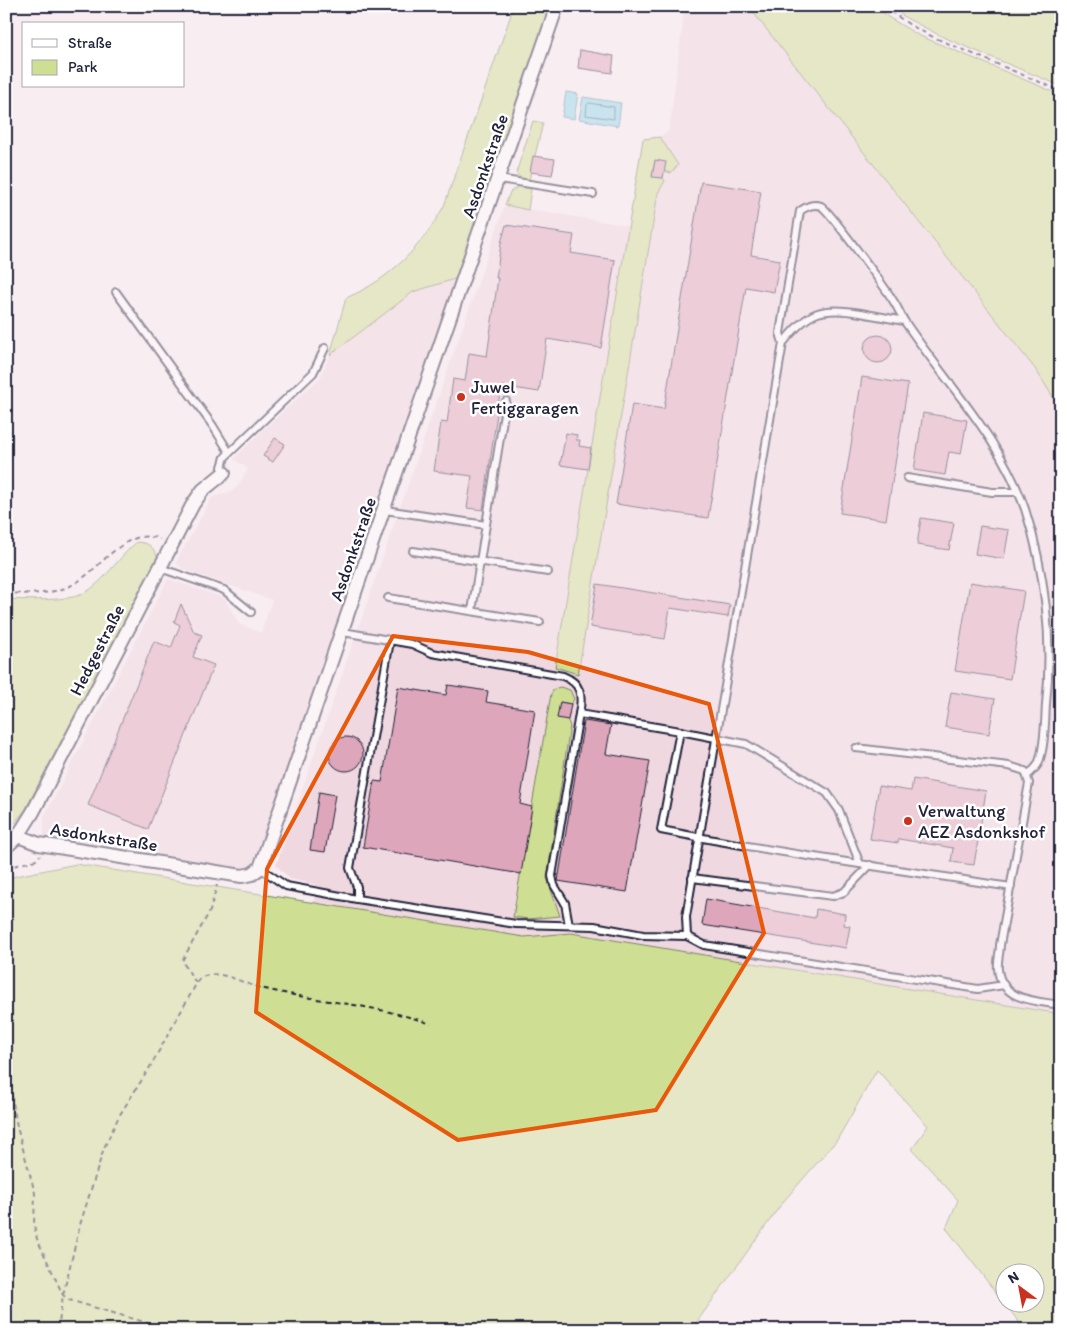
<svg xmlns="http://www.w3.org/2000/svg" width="1067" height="1336" font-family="Itim,sans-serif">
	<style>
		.built { fill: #f0d8e0 }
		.green { fill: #cedf93; stroke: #788067 }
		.water { fill: #8dd9ed; stroke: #6290a6 }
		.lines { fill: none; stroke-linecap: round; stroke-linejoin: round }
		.shore { stroke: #4d6b82; stroke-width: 1 }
		.building { fill: #dda6ba; stroke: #22223b }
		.service-casing { stroke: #22223b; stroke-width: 10 }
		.minor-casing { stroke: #22223b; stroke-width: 16 }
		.path { stroke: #22223b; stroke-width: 2; stroke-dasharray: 5 4; stroke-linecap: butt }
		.service { stroke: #fff; stroke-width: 6 }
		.minor { stroke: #fff; stroke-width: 12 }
		.marked { fill: none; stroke: #e8590c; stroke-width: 4; stroke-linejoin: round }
		.poi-dot { fill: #c8321e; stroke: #fff; stroke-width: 2 }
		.labels { text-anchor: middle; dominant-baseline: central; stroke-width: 5; stroke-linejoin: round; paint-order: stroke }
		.street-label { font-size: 18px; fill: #22223b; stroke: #fff }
		.poi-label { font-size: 18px; fill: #22223b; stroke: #fff; text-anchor: start }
	</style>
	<rect width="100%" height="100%" fill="#f8edf1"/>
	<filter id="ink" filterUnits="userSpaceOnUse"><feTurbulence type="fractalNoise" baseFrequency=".02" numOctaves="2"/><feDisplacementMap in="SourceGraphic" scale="10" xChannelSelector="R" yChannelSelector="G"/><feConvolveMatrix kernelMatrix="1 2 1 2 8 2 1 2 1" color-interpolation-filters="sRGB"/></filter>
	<g filter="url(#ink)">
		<g class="built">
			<polygon points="685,6 748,6 1036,370 1061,410 1061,1014 571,933 524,937 314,902 317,885 290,879 276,865 505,205 629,226 643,139 660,137 668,131 670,124"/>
			<polygon points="458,278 255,862 249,868 241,870 44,837 44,817 168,579 224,598 239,624 261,633 272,600 183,569 176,562 210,501 213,497 232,491 238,486 248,469 234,459 266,427 320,378 330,355 413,292"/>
		</g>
		<g class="green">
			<path d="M514 6H551L458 278 413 292 330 355 346 298C391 279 421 247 444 206Z"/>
			<polygon points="748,6 876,6 888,17 918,35 1061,95 1061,410 1036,370"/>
			<polygon points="890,6 1061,6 1061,86 945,38 906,18"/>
			<polygon points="533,121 543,123 529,180 521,179 516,173"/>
			<polygon points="660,137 678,165 671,173 664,171 655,161 652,176 663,178 665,181 658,193 578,674 555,667 643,139"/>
			<polygon points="519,186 531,189 528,210 505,205 510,192"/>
			<path d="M137 542C149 543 153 546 158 558L25 810 6 834V599C24 600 64 601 80 595 101 587 119 556 137 542Z"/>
			<polygon points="560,687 570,690 574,699 571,704 560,702 570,726 547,878 560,916 528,919 513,917 551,694 554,689"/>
			<polygon points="76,864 524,937 571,933 1061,1014 1061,1330 1025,1330 1005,1304 1034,1304 1034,1274 1004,1274 1004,1303 946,1228 958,1200 912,1149 928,1126 877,1070 837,1140 783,1202 691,1330 6,1330 6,878"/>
		</g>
		<g class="water">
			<polygon points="566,92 578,94 574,119 562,117"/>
			<polygon points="583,97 621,103 618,126 579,119"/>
		</g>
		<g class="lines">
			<polygon class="shore" points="589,103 614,107 614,119 586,115 587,105"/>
		</g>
		<g class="building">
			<polygon points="580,50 614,56 612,73 578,68"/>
			<polygon points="533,156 555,159 552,175 530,172"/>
			<polygon points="655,160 666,162 663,178 652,177"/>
			<polygon points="701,182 761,191 751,255 780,260 774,292 746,287 708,518 616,504 632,404 664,409"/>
			<polygon points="506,225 574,235 571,253 615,260 601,348 547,339 539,392 501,386 483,510 467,508 472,476 434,471 441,422 447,423 453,379 465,381 469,353 487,356 498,278 496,278 501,243"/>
			<circle cx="878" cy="349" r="14"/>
			<polygon points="862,377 908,384 886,520 840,513"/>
			<polygon points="923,413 967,420 961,454 949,452 945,475 914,470"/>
			<polygon points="566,433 577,435 576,440 580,440 579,446 591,448 588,469 560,465"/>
			<polygon points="275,438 285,444 273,462 263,456"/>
			<polygon points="921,518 954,523 949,550 917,545"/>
			<polygon points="980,526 1009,530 1004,559 975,554"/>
			<polygon points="970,582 1024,591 1010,679 955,671"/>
			<polygon points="597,584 730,605 728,617 670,608 665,639 590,627"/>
			<polygon points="181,604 194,632 202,635 193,657 214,665 148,829 88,805 154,641 171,648 180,625 174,622"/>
			<polygon points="448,685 488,691 486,702 535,710 520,804 532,807 521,874 363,847 374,781 382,782 398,687 446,695"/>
			<polygon points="951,692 995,699 989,734 945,727"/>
			<polygon points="560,702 571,704 568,720 557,718"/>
			<polygon points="584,721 611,725 606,754 650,761 627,892 558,881"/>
			<circle cx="346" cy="754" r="17"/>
			<polygon points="913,779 986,791 974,865 951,862 953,848 899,839 898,843 870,839 879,786 911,791"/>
			<polygon points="319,792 335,795 325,852 310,850"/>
			<polygon points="706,899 815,918 816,909 845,914 844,925 850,926 846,948 702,925"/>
		</g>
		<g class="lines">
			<defs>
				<g id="service">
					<polyline points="499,179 593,194"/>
					<polyline points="116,292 213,426 229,452"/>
					<path d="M904 321C890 318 875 316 861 313 822 306 808 311 783 343L686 917 687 936 704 945 978 989 1004 985"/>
					<path d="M783 343 780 333 800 211C806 207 813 203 821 206 829 210 886 289 894 302 898 308 901 316 905 322 946 383 1000 437 1025 509 1045 570 1053 640 1046 704 1045 720 1045 749 1038 764 1036 768 1031 772 1028 775"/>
					<polyline points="224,473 222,467 225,457 313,373 325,348"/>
					<polyline points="907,478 992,492 1017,492"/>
					<polyline points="385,510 486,525"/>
					<polyline points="413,551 548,572"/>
					<polyline points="160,568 224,590 251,612"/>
					<polyline points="388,598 540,622"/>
					<polyline points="472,611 506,401"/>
					<path d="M343 632 412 644 432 653 563 676C581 683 583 695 579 714"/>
					<path d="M856 748 1009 766 1025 771 1029 783 1000 945C1000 952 997 961 998 969 1001 1001 1036 1001 1061 1005"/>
					<path d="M860 864 839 810 827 793 746 744 680 731 661 830C777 853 894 869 1011 887"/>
					<polyline points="260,868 286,886 357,899 516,924 594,926 643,935 687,936"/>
					<polyline points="692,878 833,896 844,892 870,865"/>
					<polyline points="357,899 357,887 350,868 390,641"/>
					<polyline points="569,925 565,903 554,885 552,876 579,714 680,731"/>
				</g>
				<g id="minor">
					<polyline points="18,836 39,844 242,876 252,874 260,868 557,6"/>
					<polyline points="6,847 18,836 33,812 193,504 203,490 224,473"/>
				</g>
			</defs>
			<use href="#service" class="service-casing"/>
			<use href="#minor" class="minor-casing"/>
			<g class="path">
				<polyline points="883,6 910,25 933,37 1061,91"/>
				<path d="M6 593C27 594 51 595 70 586 100 572 124 525 160 539"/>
				<polyline points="6,868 36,860 40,855"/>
				<polyline points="196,983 182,961 210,911 217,885"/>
				<polyline points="6,1059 17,1127 35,1193 34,1225 37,1239 63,1295 69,1300 151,1324 164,1330"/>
				<path d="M58 1330 63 1295 80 1225 104 1148 119 1116 150 1067 199 979C217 966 242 984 261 988 317 1002 376 1004 431 1024"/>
			</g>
			<use href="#service" class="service"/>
			<use href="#minor" class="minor"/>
		</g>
	</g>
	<path d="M0 0H1067V1336H0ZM393 636 528 652 709 704 764 933 656 1110 458 1140 256 1012 267 869Z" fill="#f8edf1" fill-opacity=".55" fill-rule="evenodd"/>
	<path class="marked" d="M393 636 528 652 709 704 764 933 656 1110 458 1140 256 1012 267 869Z"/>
	<g class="poi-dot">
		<circle cx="461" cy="397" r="5"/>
		<circle cx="908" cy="821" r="5"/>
	</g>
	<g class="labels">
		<g class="street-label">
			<text transform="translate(485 166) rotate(-71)">Asdonkstraße</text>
			<text transform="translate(353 549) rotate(-71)">Asdonkstraße</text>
			<text transform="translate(97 650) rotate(-63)">Hedgestraße</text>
			<text transform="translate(104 837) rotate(9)">Asdonkstraße</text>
		</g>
		<g class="poi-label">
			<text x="471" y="387">Juwel<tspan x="471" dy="21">Fertiggaragen</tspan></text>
			<text x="918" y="811">Verwaltung<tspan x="918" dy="21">AEZ Asdonkshof</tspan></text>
		</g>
	</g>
	<rect width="1067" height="1336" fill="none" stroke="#fff" stroke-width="25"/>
	<rect x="12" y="12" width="1042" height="1311" fill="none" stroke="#22223b" stroke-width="2" filter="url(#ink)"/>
	<rect x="22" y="22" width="162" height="65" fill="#ffffff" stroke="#a7a7b1"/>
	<rect x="32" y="39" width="25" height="8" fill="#ffffff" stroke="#a7a7b1"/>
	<text x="68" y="48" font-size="15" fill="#22223b">Straße</text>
	<rect x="32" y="60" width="25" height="15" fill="#cedf93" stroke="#a7a7b1"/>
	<text x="68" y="72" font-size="15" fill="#22223b">Park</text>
	<g transform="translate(1020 1288) rotate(328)"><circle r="24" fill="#ffffff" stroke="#a7a7b1"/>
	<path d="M0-4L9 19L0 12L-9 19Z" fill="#c8321e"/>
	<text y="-8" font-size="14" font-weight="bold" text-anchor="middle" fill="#22223b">N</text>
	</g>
</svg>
